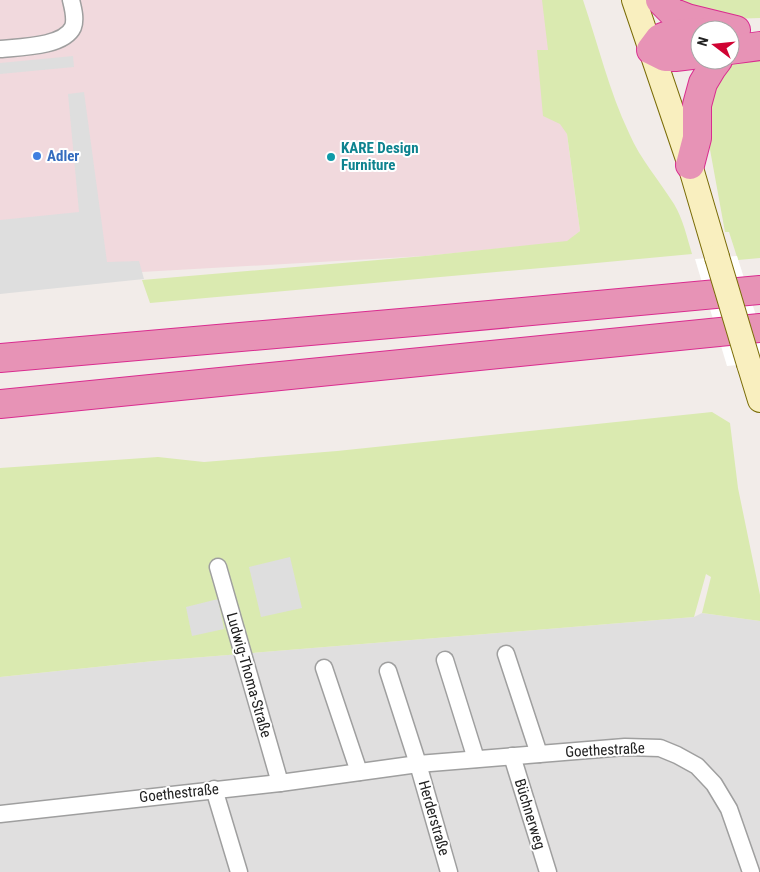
<svg xmlns="http://www.w3.org/2000/svg" width="760" height="872" font-family="'Roboto Condensed',sans-serif">
	<style>
		.residential { fill: #e0dfdf }
		.commercial { fill: #f1d9dd }
		.grass { fill: #daeab0 }
		.parking { fill: #dedede }
		.pier { fill: #fff }
		.lines { fill: none; stroke-linecap: round; stroke-linejoin: round }
		.street-casing { stroke: #9f9f9f; stroke-width: 19 }
		.secondary-casing { stroke: #7a6c07; stroke-width: 26 }
		.highway-casing { stroke: #d92c8f; stroke-width: 30 }
		.street { stroke: #fff; stroke-width: 16 }
		.secondary { stroke: #f9efbf; stroke-width: 24 }
		.highway { stroke: #e793b6; stroke-width: 28 }
		.secondary-bridge-casing { stroke: #7a6c07; stroke-width: 26; stroke-linecap: butt }
		.secondary-bridge { stroke: #f9efbf; stroke-width: 24 }
		.shop-dot { fill: #3f7fe0; stroke: #fff; stroke-width: 2 }
		.culture-dot { fill: #0f9aa8; stroke: #fff; stroke-width: 2 }
		.labels { text-anchor: middle; dominant-baseline: central; stroke-width: 4; stroke-linejoin: round; paint-order: stroke }
		.culture-label { font-size: 15px; font-weight: bold; fill: #0d838f; stroke: #fff; text-anchor: start }
		.shop-label { font-size: 15px; font-weight: bold; fill: #366cbe; stroke: #fff; text-anchor: start }
		.street-label { font-size: 15px; fill: #222; stroke: #fff }
	</style>
	<rect width="100%" height="100%" fill="#f2ece9"/>
	<polygon class="residential" points="702,613 760,621 760,872 0,872 0,677 154,661 694,617"/>
	<polygon class="commercial" points="0,0 549,0 580,231 567,242 425,256 0,280"/>
	<g class="grass">
		<path d="M542 0H583C598 44 609 91 629 133 640 159 659 180 674 204 683 219 687 237 692 254L575 265 150 303 142 280 425 256 567 241 580 231 567 134 560 124 543 116 537 50H548Z"/>
		<polygon points="668,0 760,0 760,18 731,19"/>
		<polygon points="760,53 760,258 738,260 729,232 725,232 705,122 710,83 726,64"/>
		<polygon points="712,412 730,423 738,488 760,595 760,621 702,613 711,577 706,574 694,617 154,661 0,677 0,468 158,457 204,462 337,451"/>
	</g>
	<g class="parking">
		<polygon points="73,56 74,67 0,74 0,63"/>
		<polygon points="84,92 107,262 139,261 144,279 0,294 0,220 79,212 68,94"/>
		<polygon points="290,557 302,608 261,617 249,567"/>
		<polygon points="218,599 224,629 192,636 186,607"/>
	</g>
	<polygon class="pier" points="737,256 760,328 760,363 727,366 695,259"/>
	<g class="lines">
		<defs>
			<g id="street">
				<path d="M0 49C19 47 64 47 73 27 76 19 73 8 71 0"/>
				<polyline points="218,567 280,783"/>
				<polyline points="506,654 539,754"/>
				<polyline points="445,660 476,759"/>
				<polyline points="324,668 359,772"/>
				<polyline points="388,671 418,764 449,872"/>
				<polyline points="512,756 548,872"/>
				<polyline points="214,789 239,872"/>
				<polyline points="0,814 280,783 418,764 625,747 660,748 677,755 697,766 714,784 729,809 751,872"/>
			</g>
			<g id="secondary">
				<polyline points="634,0 690,165 717,257"/>
				<polyline points="749,364 760,400"/>
			</g>
			<g id="highway">
				<polyline points="660,0 672,12 687,18 736,30"/>
				<polyline points="700,32 668,35 660,38 651,50 665,57 675,57 700,54"/>
				<polyline points="730,50 760,46"/>
				<polyline points="690,165 697,138 697,105 703,83 712,68 718,60"/>
				<polyline points="0,358 424,321 760,290"/>
				<polyline points="0,404 760,328"/>
			</g>
		</defs>
		<use href="#street" class="street-casing"/>
		<use href="#secondary" class="secondary-casing"/>
		<use href="#highway" class="highway-casing"/>
		<use href="#street" class="street"/>
		<use href="#secondary" class="secondary"/>
		<use href="#highway" class="highway"/>
		<defs>
			<polyline id="secondary-bridge" points="717,257 749,364"/>
		</defs>
		<use href="#secondary-bridge" class="secondary-bridge-casing"/>
		<use href="#secondary-bridge" class="secondary-bridge"/>
	</g>
	<circle class="shop-dot" cx="37" cy="156" r="5"/>
	<circle class="culture-dot" cx="331" cy="157" r="5"/>
	<g class="labels">
		<g class="culture-label">
			<text x="341" y="148">KARE Design<tspan x="341" dy="17">Furniture</tspan></text>
		</g>
		<g class="shop-label">
			<text x="47" y="156">Adler</text>
		</g>
		<g class="street-label">
			<text transform="translate(249 675) rotate(74)">Ludwig-Thoma-Straße</text>
			<text transform="translate(605 750) rotate(-3)">Goethestraße</text>
			<text transform="translate(179 793) rotate(-6)">Goethestraße</text>
			<text transform="translate(530 814) rotate(73)">Büchnerweg</text>
			<text transform="translate(434 818) rotate(74)">Herderstraße</text>
		</g>
	</g>
	<g transform="translate(715 45) rotate(286)"><circle r="24" fill="#ffffff" stroke="#a7a7a7"/>
	<path d="M0-4L9 19L0 12L-9 19Z" fill="#d00333"/>
	<text y="-8" font-size="14" font-weight="bold" text-anchor="middle" fill="#222222">N</text>
	</g>
</svg>
